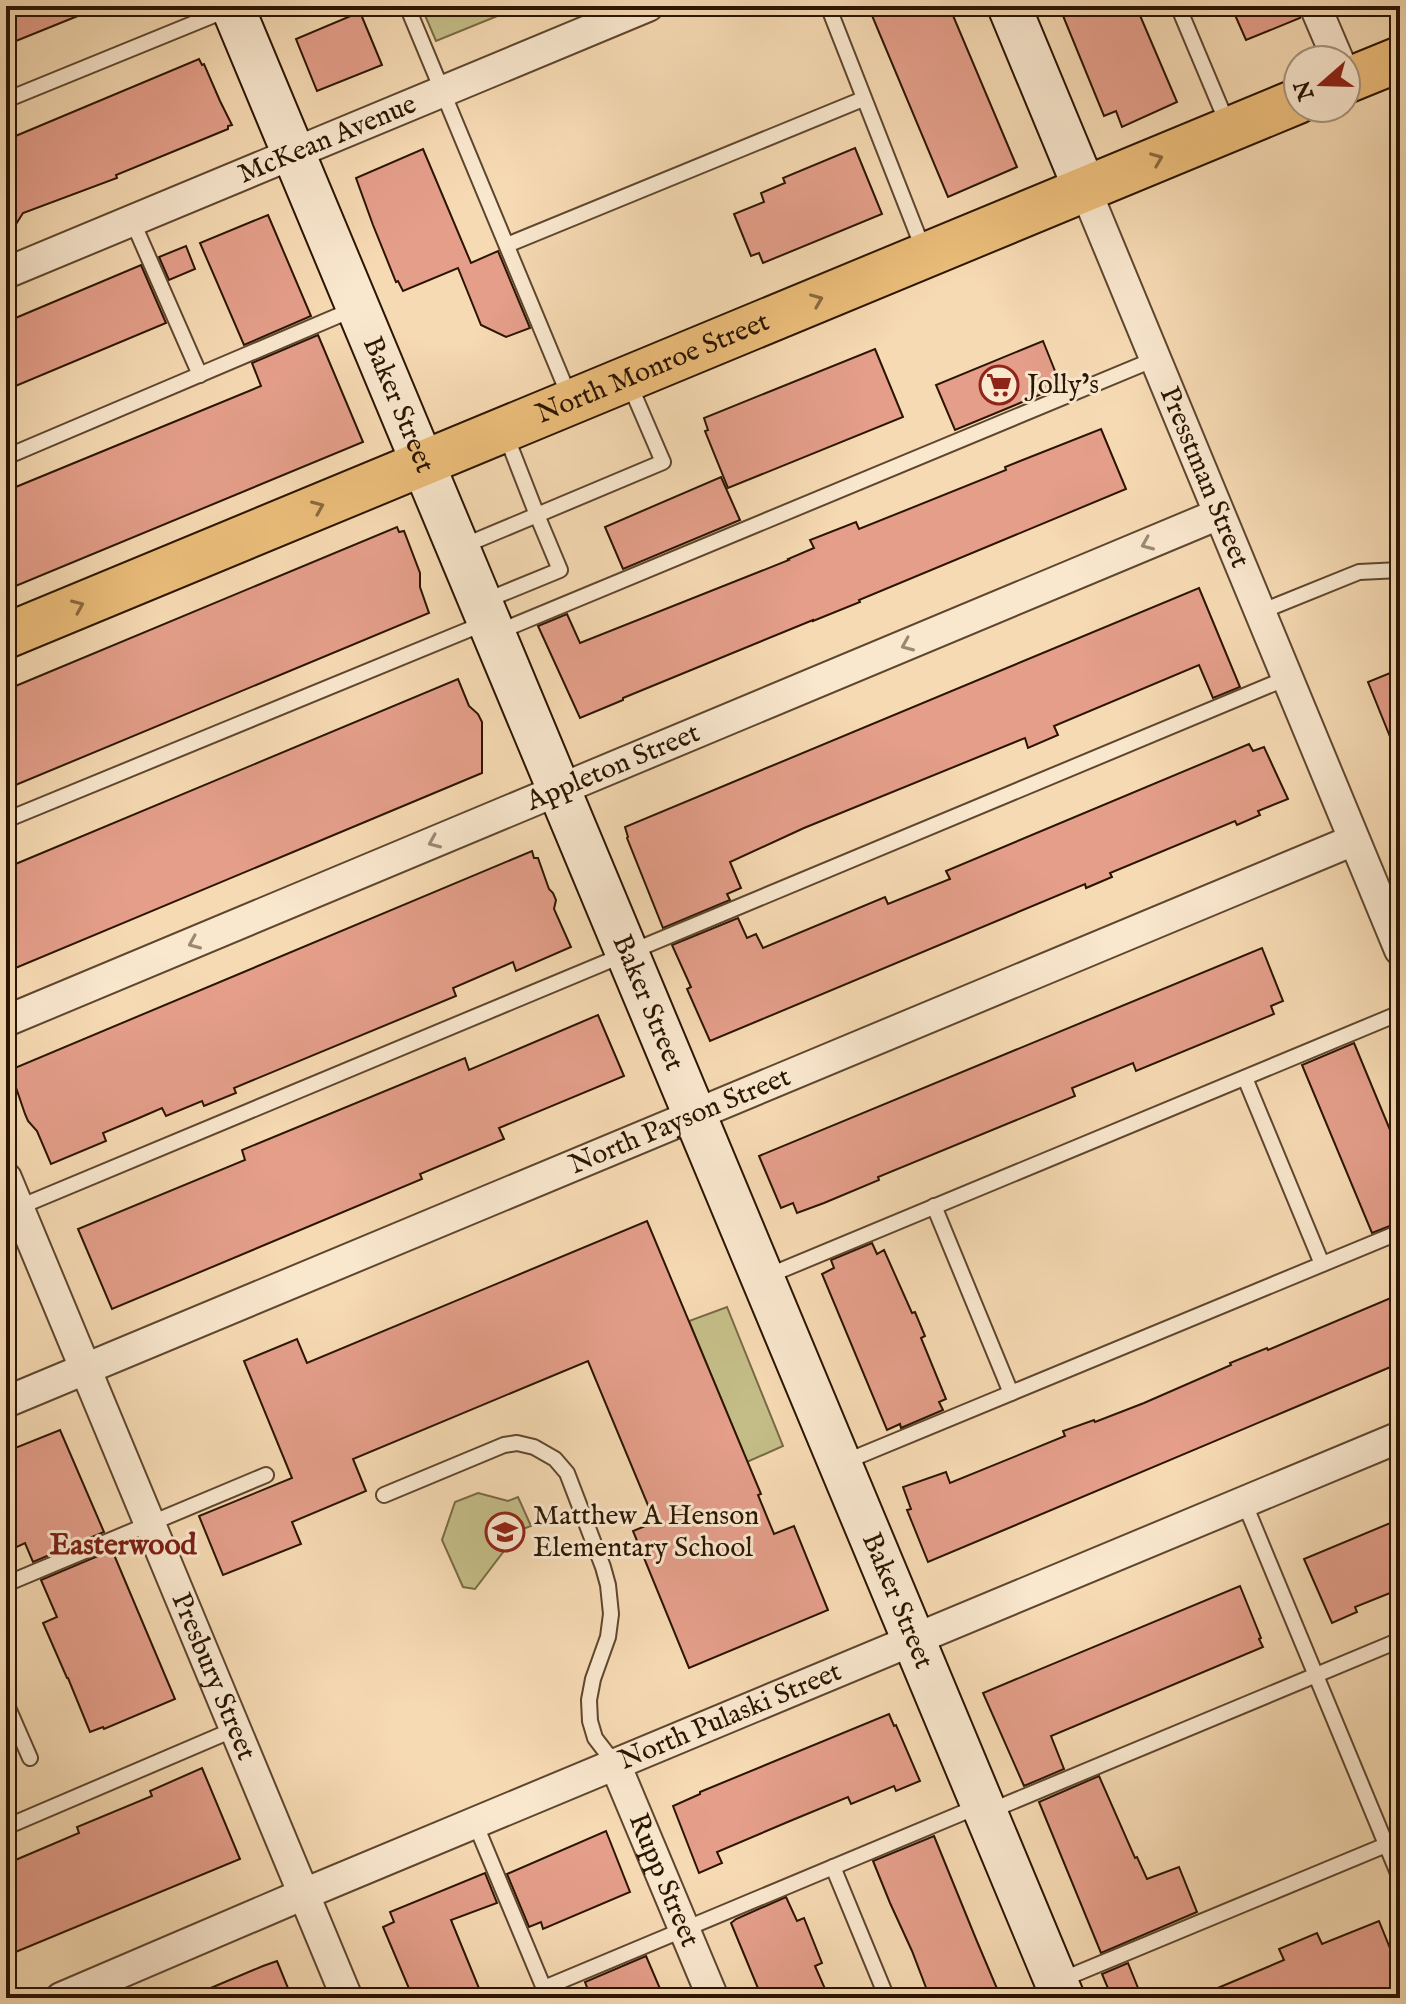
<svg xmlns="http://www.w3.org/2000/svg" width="1406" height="2004" font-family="'IM FELL English',serif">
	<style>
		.green { fill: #c4bd87; stroke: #786944; stroke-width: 2 }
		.building { fill: #e49e8a; stroke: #2b1502; stroke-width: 2 }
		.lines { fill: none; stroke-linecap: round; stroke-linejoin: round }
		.lane-casing { stroke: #5e462e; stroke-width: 18 }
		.street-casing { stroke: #5e462e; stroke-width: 34 }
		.secondary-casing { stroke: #2b1502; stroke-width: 46 }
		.primary-casing { stroke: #2b1502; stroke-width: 48 }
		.lane { stroke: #f9e7ce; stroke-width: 14 }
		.street { stroke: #f9e7ce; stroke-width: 30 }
		.secondary { stroke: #f9e7ce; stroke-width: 42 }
		.primary { stroke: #ebbd7a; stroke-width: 44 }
		.oneway { stroke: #8b693e }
		.oneway2 { stroke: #9c8872 }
		.labels { text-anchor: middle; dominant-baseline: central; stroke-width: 6; stroke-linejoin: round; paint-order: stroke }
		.street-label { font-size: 28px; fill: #2b1502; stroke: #f9e7ce }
		.poi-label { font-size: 28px; fill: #2b1502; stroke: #f9e7ce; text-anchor: start }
		.neighbourhood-label { font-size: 30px; font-weight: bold; fill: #7a1f14; stroke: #f9e7ce }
	</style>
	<rect width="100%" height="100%" fill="#f6dab3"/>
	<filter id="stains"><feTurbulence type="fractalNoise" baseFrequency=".0025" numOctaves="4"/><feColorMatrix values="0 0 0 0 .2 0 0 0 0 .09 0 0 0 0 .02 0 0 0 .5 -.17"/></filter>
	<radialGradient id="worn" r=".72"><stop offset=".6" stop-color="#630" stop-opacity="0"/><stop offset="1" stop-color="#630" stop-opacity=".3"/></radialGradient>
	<g class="green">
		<polygon points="421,6 522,6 436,41"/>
		<polygon points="727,1307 783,1446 747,1462 689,1321"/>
		<polygon points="478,1493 508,1501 518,1497 531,1526 520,1530 475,1589 463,1587 442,1540 455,1502"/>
	</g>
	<g class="building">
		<polygon points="6,6 100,6 100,7 6,45"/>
		<polygon points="868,6 949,6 1017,167 948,197"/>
		<polygon points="1059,6 1136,6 1177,102 1122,127 1116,111 1104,116"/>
		<polygon points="1231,6 1297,6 1300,18 1246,40"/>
		<polygon points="360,12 382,65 317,91 296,39"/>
		<polygon points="199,59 202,65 204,64 220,101 232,125 228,126 228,129 116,175 117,178 23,213 6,240 6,140"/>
		<polygon points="855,148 882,214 763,263 759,253 751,256 734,214 764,202 761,193 785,183 783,178"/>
		<polygon points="423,149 471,263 498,251 530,328 506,337 481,325 458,268 403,291 398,281 396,282 373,225 356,178"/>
		<polygon points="268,215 311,316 244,345 200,243"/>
		<polygon points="186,246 195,269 169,280 159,257"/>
		<polygon points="141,265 166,323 6,390 6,322"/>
		<polygon points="318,335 363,442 6,590 6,491 261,386 252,363"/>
		<polygon points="1043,341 1061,386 955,430 936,385"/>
		<polygon points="875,349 903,417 728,488 705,431 708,430 704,418"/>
		<polygon points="1101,429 1126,489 859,600 860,602 813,621 813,620 623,698 623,700 580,718 538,626 567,614 580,643 789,560 788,559 814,548 810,540 856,522 859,529 1006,470 1005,467"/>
		<polygon points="721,477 740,520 623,569 605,527"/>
		<polygon points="397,527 399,532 404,531 420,573 420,587 429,613 6,789 6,690"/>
		<polygon points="1199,588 1240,687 1213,698 1199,665 1054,726 1058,735 1028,748 1025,738 804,828 730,862 741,888 727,894 730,900 663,928 627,838 628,837 625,827"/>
		<polygon points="1400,669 1400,758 1399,759 1368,682"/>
		<polygon points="458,679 469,706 478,714 482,722 482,773 6,972 6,868"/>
		<polygon points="1249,744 1253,751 1264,747 1288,799 1258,811 1260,815 1237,825 1235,821 1110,873 1112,877 1086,888 1085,884 710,1041 687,989 691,987 672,945 738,918 747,938 756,934 763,948 885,897 888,904 950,879 946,871"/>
		<polygon points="532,851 534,858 538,858 549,889 553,893 556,900 554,909 571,947 516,971 513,962 453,988 456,996 234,1088 236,1093 204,1106 202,1101 166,1116 162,1108 139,1118 103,1133 106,1141 51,1164 37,1131 28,1121 25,1114 10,1070"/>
		<polygon points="1262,948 1283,1001 1271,1006 1274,1014 1136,1071 1133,1063 1072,1088 1075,1096 878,1177 879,1180 824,1203 797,1213 793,1203 781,1208 759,1156"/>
		<polygon points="598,1015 624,1076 499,1128 504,1139 420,1174 422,1179 112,1309 78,1229 245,1160 242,1150 465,1058 469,1070"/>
		<polygon points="1354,1043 1400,1154 1400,1222 1372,1233 1302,1065"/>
		<polygon points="647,1221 761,1494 758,1495 774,1534 794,1526 828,1610 689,1668 633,1531 655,1522 588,1361 353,1459 366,1491 292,1522 301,1544 223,1575 199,1516 292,1478 244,1361 297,1339 307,1363"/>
		<polygon points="872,1243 877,1254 884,1250 912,1313 915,1312 925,1336 921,1338 946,1399 939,1402 943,1410 901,1428 900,1424 887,1430 822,1274 834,1268 831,1260"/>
		<polygon points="1393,1297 1400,1312 1400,1363 928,1562 907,1510 911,1509 903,1487 946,1472 950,1483 1065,1436 1063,1431 1094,1420 1095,1422 1144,1403 1231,1365 1230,1363 1267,1348 1268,1350"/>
		<polygon points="60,1430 104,1532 33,1562 25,1543 6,1552 6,1455 11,1453 10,1450"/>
		<polygon points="1400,1519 1400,1589 1355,1607 1357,1612 1332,1623 1304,1559"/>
		<polygon points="112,1550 175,1699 104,1729 103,1727 90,1732 68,1678 67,1678 43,1623 57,1617 41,1580"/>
		<polygon points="1240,1586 1261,1638 1259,1639 1263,1647 1051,1736 1064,1769 1024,1786 983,1693"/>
		<polygon points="889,1714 894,1726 896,1725 920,1781 896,1791 894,1786 851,1804 848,1797 790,1821 717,1852 722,1863 699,1873 673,1806 700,1794 700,1792"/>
		<polygon points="202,1768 240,1859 6,1956 6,1864 79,1833 77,1827 152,1796 150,1791"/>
		<polygon points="1099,1776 1135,1858 1137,1857 1147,1879 1179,1867 1197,1912 1101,1953 1039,1802"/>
		<polygon points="606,1831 630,1892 543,1929 541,1922 529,1927 507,1874"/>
		<polygon points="934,1836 976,1939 1001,1998 930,1998 912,1951 890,1903 873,1861"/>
		<polygon points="485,1873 497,1903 451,1920 483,1998 413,1998 383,1927 394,1922 390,1912"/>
		<polygon points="786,1897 797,1921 804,1918 822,1963 815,1966 829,1998 762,1998 731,1923 736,1919"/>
		<polygon points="1379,1921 1400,1973 1400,1986 1372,1998 1194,1998 1284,1960 1279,1949 1317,1933 1322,1944"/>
		<polygon points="646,1956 664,1998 591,1998 585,1982"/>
		<polygon points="277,1961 292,1998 187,1998 263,1966"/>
		<polygon points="1128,1963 1142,1998 1112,1998 1102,1974"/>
	</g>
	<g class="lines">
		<defs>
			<g id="lane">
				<polyline points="407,6 570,398"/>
				<polyline points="828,6 924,251"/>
				<polyline points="1178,6 1228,125"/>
				<polyline points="6,100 229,9"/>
				<polyline points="132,220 200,375"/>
				<polyline points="507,245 863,99"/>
				<polyline points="505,433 537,515 663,462 629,383"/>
				<polyline points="6,457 354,309"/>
				<polyline points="463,546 537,515 560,570 482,602"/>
				<polyline points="1260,612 1359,572 1400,570"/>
				<polyline points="498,632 1155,359"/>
				<polyline points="6,820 485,623"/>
				<polyline points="1245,1078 1322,1264"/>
				<polyline points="934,1206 1011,1393"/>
				<polyline points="17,1208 1287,678"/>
				<polyline points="765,1277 1400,1013"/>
				<polyline points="842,1463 1400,1232"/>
				<polyline points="384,1495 504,1445 517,1443 534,1447 555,1459 567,1473 603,1567 608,1585 611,1614 608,1637 593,1679 589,1700 590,1721 595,1738 615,1764"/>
				<polyline points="1244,1502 1400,1878"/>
				<polyline points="6,1584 266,1475"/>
				<polyline points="6,1703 30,1758"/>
				<polyline points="990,1811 1400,1640"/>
				<polyline points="475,1823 548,1998"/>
				<polyline points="6,1827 235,1729"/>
				<polyline points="833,1867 887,1998"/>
				<polyline points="1061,1980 1386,1845"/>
				<polyline points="544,1988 979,1806"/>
			</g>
			<g id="street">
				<polyline points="1315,6 1338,60"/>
				<path id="s1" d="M1085 189 1400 950"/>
				<path id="s2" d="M6 273 648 6"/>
				<path id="s3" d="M6 1021 1219 514"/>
				<path id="s4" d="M6 1178 347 1998"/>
				<path id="s5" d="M6 1402 1354 840"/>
				<path id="s6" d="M615 1764 713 1998"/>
				<path id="s7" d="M61 1998 304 1894 1400 1437"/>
			</g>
			<g id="secondary">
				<path id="s8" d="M232 6 1063 1998"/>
				<polyline points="1009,6 1085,189"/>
			</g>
			<g id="primary">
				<polyline points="1346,81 1400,59"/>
				<path id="s9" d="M6 636 1298 101"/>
			</g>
		</defs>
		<use href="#lane" class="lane-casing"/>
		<use href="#street" class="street-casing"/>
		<use href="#secondary" class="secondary-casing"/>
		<use href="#primary" class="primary-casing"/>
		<use href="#lane" class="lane"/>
		<use href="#street" class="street"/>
		<use href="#secondary" class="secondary"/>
		<use href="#primary" class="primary"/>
	</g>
	<defs><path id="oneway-chevron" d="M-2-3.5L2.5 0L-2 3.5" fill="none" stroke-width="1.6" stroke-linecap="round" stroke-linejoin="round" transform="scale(2)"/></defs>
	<g class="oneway">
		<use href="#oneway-chevron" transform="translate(1157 159) rotate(-22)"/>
		<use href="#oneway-chevron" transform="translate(817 300) rotate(-22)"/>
		<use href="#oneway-chevron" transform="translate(318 507) rotate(-23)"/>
		<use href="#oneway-chevron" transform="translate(78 606) rotate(-23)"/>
	</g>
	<g class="oneway2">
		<use href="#oneway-chevron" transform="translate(1147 544) rotate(157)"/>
		<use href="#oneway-chevron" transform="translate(907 645) rotate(157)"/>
		<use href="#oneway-chevron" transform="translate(434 842) rotate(157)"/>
		<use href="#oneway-chevron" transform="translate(194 943) rotate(157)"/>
	</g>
	<defs>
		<symbol id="supermarket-ring" viewBox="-11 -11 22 22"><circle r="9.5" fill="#f9e7ce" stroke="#8f2418" stroke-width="1.5"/><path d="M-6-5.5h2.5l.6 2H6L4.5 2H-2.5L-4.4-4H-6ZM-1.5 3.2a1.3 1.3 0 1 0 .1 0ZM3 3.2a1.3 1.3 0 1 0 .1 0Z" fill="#8f2418"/></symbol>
		<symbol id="school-ring" viewBox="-11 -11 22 22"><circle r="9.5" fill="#f9e7ce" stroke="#8f2418" stroke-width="1.5"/><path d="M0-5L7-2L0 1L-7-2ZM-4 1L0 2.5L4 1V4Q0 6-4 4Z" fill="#8f2418"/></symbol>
	</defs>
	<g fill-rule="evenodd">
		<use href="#supermarket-ring" x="977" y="363" width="44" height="44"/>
		<use href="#school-ring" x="483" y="1510" width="44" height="44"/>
	</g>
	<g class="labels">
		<g class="street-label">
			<text stroke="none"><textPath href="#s2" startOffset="348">McKean Avenue</textPath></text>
			<text stroke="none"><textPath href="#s9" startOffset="700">North Monroe Street</textPath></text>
			<text stroke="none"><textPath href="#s8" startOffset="432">Baker Street</textPath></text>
			<text stroke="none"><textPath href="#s1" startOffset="312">Presstman Street</textPath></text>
			<text stroke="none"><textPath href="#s3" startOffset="658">Appleton Street</textPath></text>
			<text stroke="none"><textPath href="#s8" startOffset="1080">Baker Street</textPath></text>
			<text stroke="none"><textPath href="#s5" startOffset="730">North Payson Street</textPath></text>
			<text stroke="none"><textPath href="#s8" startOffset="1728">Baker Street</textPath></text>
			<text stroke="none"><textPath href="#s4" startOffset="540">Presbury Street</textPath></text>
			<text stroke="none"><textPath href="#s7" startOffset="726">North Pulaski Street</textPath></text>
			<text stroke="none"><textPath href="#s6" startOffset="126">Rupp Street</textPath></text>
		</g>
		<g class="poi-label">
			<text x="1027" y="385">Jolly’s</text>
			<text x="533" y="1516">Matthew A Henson<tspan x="533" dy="32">Elementary School</tspan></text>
		</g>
		<g class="neighbourhood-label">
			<text x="123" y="1546">Easterwood</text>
		</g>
	</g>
	<rect width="1406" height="2004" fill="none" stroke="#f6dab3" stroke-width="32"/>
	<rect x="8" y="8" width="1390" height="1988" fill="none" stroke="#2b1502" stroke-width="4"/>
	<rect x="16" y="16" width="1374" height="1972" fill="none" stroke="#2b1502" stroke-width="2"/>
	<g transform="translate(1322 84) rotate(250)"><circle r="38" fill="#f9e7ce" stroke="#a7937c" stroke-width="2"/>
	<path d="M0-6L14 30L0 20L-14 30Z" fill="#8f2418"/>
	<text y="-12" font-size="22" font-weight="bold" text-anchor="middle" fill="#2b1502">N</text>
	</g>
	<rect width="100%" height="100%" filter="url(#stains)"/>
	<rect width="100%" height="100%" fill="url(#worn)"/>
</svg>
